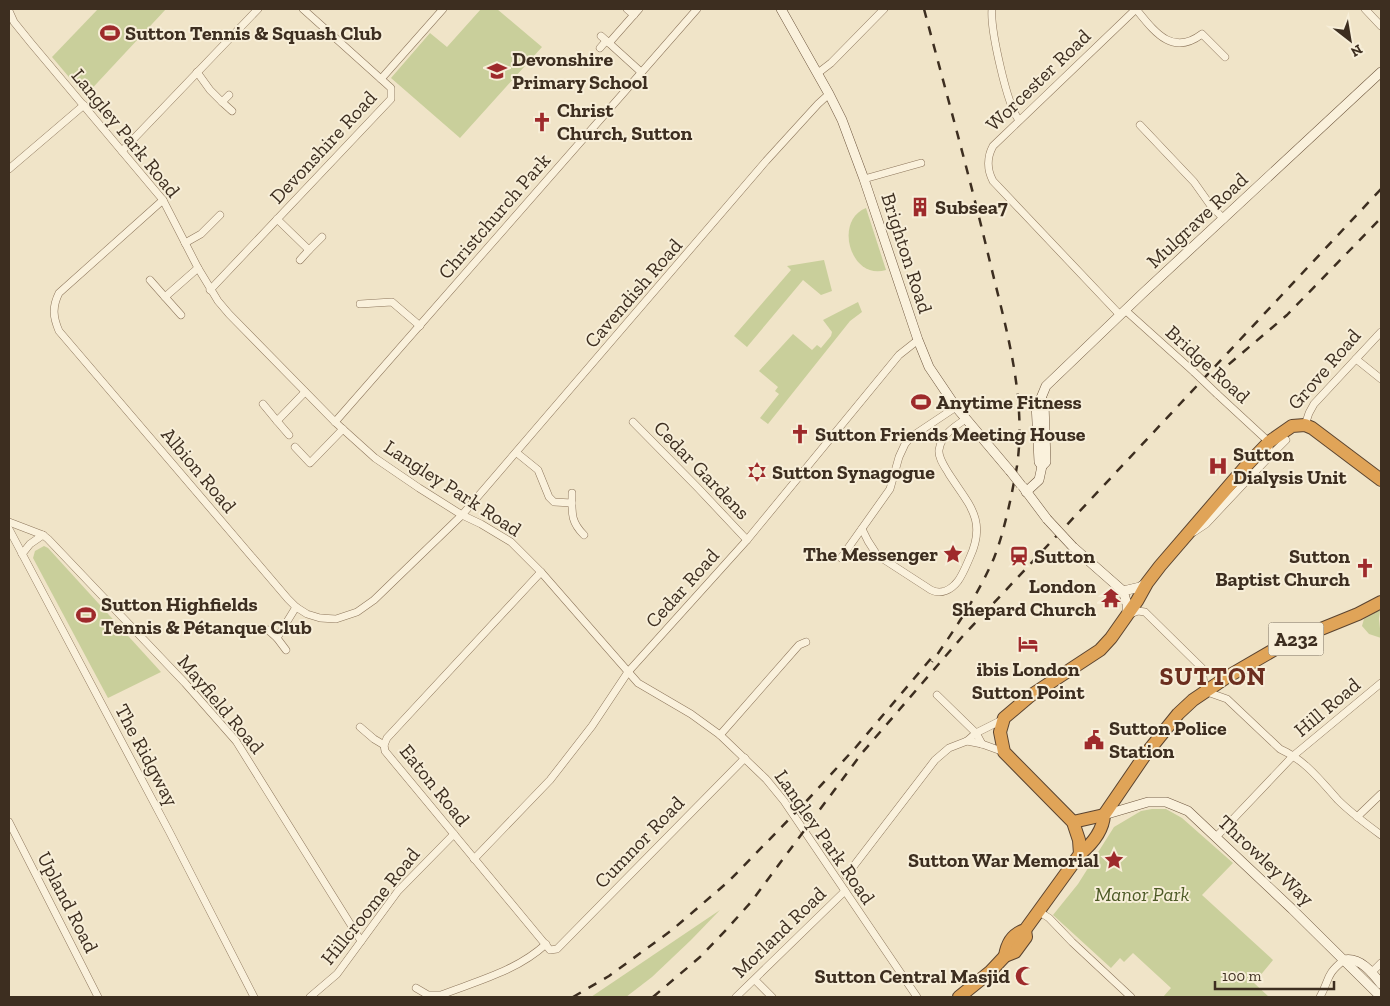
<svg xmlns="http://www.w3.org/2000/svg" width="1390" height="1006" font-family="'Zilla Slab',serif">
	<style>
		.green { fill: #c9cf9b }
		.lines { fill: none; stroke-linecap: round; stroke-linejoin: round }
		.street-casing { stroke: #8d765c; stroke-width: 8 }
		.secondary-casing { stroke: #6f573f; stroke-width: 10 }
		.highway-casing { stroke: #5b4430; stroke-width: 14 }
		.street { stroke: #faf1dc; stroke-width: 7 }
		.secondary { stroke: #faf1dc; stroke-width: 9 }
		.highway { stroke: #e0a458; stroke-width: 12 }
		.rail { stroke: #3d2e20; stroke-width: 2.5; stroke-dasharray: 9 9; stroke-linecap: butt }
		.street-bridge-casing { stroke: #8d765c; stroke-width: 8; stroke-linecap: butt }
		.secondary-bridge-casing { stroke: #6f573f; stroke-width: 10; stroke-linecap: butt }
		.street-bridge { stroke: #faf1dc; stroke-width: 7 }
		.secondary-bridge { stroke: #faf1dc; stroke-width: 9 }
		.labels { text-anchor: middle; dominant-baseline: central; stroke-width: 4; stroke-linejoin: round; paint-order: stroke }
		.shield { fill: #f7eed8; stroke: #756857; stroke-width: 1 }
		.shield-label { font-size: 19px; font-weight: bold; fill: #3d2e20 }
		.poi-label { font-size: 20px; font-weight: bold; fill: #3d2e20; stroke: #f7eed8; text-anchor: start }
		.street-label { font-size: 20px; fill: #3d2e20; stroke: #f7eed8 }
		.park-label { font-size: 20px; font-style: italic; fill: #4d5a26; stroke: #f7eed8 }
		.district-label { font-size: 25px; font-weight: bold; letter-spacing: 1px; fill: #6b2e1e; stroke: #f7eed8 }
	</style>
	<rect width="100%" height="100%" fill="#f0e4c8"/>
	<g class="green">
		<polygon points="98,9 166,9 85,96 52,57"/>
		<polygon points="481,9 497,9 542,47 460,138 391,78 430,33 447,47"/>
		<path d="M866 208 886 270C851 281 833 221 866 208Z"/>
		<polygon points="824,260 832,291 821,295 803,280 747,347 734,336 791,270 787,266"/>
		<polygon points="858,302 862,312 850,321 768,424 760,418 779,394 775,391 778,387 759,371 793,334 812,350 817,345 821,348 831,336 832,332 823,320"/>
		<polygon points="44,546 48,548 161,672 108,698 33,558 35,551"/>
		<polygon points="1378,611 1380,611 1379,619 1381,638 1369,634 1362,626 1364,619"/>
		<polygon points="1152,809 1166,809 1182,818 1233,863 1202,895 1273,960 1254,983 1269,997 1163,997 1171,988 1133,953 1124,962 1120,958 1111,968 1053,915 1078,884 1114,827 1141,811"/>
		<polygon points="720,910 691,940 652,977 626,997 591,997"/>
	</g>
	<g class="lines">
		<defs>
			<g id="street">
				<polyline points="627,9 634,15"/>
				<polyline points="639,9 609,43 641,72"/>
				<path d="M992 9C990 28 1007 106 1019 120"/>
				<path d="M1136 9C1154 31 1172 57 1202 34L1225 57"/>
				<polyline points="1365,9 1381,26"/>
				<polyline points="9,11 14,22 31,43 163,200 198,268 218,301 229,314 335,422 375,458 419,488 462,515 481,524 511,542 541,572 638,683 691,714 720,735 766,779 784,801 917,997"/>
				<polyline points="601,36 609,43"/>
				<polyline points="600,48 606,41"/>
				<polyline points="197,72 210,90 222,102 229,95"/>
				<polyline points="818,73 831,63 884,9"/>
				<polyline points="381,79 443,9"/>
				<polyline points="222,102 232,111"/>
				<polyline points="1140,125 1194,182 1211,206 1224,219"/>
				<polyline points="122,151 258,9"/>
				<polyline points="9,169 84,105"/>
				<polyline points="864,179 921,163"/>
				<path d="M163 200 59 293C52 307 53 317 59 331L288 599 296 607 307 614 320 618 336 619 357 612 374 600 462 515 766 161 818 104 829 94"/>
				<polyline points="277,219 309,250 300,260"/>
				<polyline points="185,243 201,234 220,215"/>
				<polyline points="309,250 322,237"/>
				<polyline points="150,280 165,297"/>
				<polyline points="210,290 391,99 391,88 303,9"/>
				<polyline points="360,304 392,302 420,326"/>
				<polyline points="1125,310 1194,372"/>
				<polyline points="181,315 165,297 198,268"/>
				<path d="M1120 315 993 181C987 170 987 157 993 146L1136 9"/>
				<polyline points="1356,359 1381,379"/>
				<polyline points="263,404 277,421 305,392"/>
				<polyline points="277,421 289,435"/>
				<polyline points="335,422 697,9"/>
				<polyline points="633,422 698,488 747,540"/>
				<polyline points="1305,425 1309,413 1314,404 1381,332"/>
				<polyline points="295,447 310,463 343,429"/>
				<polyline points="517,453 538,470 549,497 554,502 572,503"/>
				<polyline points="1269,457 1286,440"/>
				<path d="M572 493C572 512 570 521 584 535"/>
				<polyline points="9,522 43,535"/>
				<polyline points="9,529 170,833 254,997"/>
				<path d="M862 529 868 541 877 555 931 590C941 595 951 590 958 581 963 574 966 566 970 557 987 520 969 505 949 474 945 467 938 458 939 450 941 435 955 426 966 419"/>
				<polyline points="1194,532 1206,524 1269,457 1269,442 1217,394"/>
				<polyline points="22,554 30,544 43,535 48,539 185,683 236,741 361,941"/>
				<polyline points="841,558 890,489 899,457 905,444 911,437 956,407"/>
				<polyline points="541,572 387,738 384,745 385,751 550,950 557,949 745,758"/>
				<path d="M1130 614 1138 611 1145 612 1202 668 1204 685 1210 693 1227 699 1280 749C1305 760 1320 780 1338 800 1351 813 1366 824 1381 835"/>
				<polyline points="268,630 277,638 296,607"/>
				<polyline points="277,638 286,650"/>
				<polyline points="937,695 976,733 982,744"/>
				<polyline points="360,727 374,739 384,745"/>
				<polyline points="720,735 799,645 806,642"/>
				<polyline points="967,741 982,744 1004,752"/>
				<polyline points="1357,817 1381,794"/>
				<polyline points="9,822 98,997"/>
				<polyline points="1216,837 1293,756 1381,683"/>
				<polyline points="474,859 550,780 592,726 628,672 747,540 899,355 918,340"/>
				<polyline points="846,876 935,760 949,748 967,741 976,733 1004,719"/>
				<polyline points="1038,911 1049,918 1072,942 1131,997"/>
				<polyline points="1371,973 1381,963"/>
				<polyline points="755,980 772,997"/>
				<path d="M416 988 428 995H441C477 981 517 971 546 944"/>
				<polyline points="310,997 337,974 398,891 454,834"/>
				<polyline points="736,997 845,891"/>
				<path d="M1320 997C1330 979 1325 975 1344 960"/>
			</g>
			<g id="secondary">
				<polyline points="781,9 829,94 842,120 864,179 918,340 929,367 956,407 1010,471"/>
				<polyline points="1042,466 1039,462 1036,403 1041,398 1046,386 1142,294 1381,72"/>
				<polyline points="1023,487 1047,519"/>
				<polyline points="1026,492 1039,480 1042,466 1046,462 1044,403 1041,398"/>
				<polyline points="1073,547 1123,591 1127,604 1127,615"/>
				<polyline points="1123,591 1140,587 1146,583"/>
				<polyline points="1104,815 1148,802 1166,802 1188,811 1292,909 1381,997"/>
				<path d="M1344 960C1360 957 1372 972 1381 984"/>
			</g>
			<g id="highway">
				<polyline points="1073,822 1104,815"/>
				<polyline points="1080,854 1079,840 1073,822 1004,752 1000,732 1004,718 1030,696 1100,650 1111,638 1137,601 1147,583 1160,566 1246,466 1269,442 1292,426 1305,425 1312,428 1381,480"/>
				<path d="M1005 956C1007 943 1012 934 1025 930L1080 854C1092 844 1103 831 1104 815L1145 755 1178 714 1193 700 1227 677 1284 644 1358 614 1381 602"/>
				<polyline points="959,997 990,972 1005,956 1015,952 1026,937 1025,930"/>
			</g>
		</defs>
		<use href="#street" class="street-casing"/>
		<use href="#secondary" class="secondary-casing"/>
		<use href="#highway" class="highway-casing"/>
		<use href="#street" class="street"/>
		<use href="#secondary" class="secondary"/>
		<use href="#highway" class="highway"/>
		<g class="rail">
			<path d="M924 9C946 92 969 174 989 258 1005 325 1027 396 1017 466 1012 494 1004 533 994 558 978 595 955 629 932 662"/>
			<polyline points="1215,376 1287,315 1381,218"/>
			<polyline points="573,997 609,976 672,930 729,881 802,806 856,747 934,655"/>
			<polyline points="653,997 700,957 726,930 751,902 862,753 962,637 1381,189"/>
		</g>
		<defs>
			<polyline id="street-bridge" points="1194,372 1217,394"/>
			<g id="secondary-bridge">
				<polyline points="1010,471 1021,485"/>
				<polyline points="1047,519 1073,547"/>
			</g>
		</defs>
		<use href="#street-bridge" class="street-bridge-casing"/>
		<use href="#secondary-bridge" class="secondary-bridge-casing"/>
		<use href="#street-bridge" class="street-bridge"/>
		<use href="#secondary-bridge" class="secondary-bridge"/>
	</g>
	<defs>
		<symbol id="stadium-bare" viewBox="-9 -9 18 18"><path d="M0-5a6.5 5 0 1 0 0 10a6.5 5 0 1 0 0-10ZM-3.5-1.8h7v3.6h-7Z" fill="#9e2a2b" stroke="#f7eed8" stroke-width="2.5" paint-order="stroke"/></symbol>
		<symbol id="school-bare" viewBox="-9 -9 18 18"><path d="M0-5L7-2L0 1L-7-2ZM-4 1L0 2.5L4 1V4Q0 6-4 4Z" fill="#9e2a2b" stroke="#f7eed8" stroke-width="2.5" paint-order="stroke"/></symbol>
		<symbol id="church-bare" viewBox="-9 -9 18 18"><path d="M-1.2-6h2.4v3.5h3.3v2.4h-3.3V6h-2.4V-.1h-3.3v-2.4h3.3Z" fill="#9e2a2b" stroke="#f7eed8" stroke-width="2.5" paint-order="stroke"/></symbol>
		<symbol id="building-bare" viewBox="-9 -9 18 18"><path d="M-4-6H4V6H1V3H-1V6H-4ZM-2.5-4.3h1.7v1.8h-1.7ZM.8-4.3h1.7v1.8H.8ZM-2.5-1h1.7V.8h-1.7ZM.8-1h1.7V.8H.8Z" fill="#9e2a2b" stroke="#f7eed8" stroke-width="2.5" paint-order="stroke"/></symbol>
		<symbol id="hospital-bare" viewBox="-9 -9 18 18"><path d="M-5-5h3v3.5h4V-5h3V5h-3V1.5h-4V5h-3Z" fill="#9e2a2b" stroke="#f7eed8" stroke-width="2.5" paint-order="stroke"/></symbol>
		<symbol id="synagogue-bare" viewBox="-9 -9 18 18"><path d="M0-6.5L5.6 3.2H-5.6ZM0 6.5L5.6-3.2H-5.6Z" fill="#9e2a2b" stroke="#f7eed8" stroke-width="2.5" paint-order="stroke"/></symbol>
		<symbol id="sight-bare" viewBox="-9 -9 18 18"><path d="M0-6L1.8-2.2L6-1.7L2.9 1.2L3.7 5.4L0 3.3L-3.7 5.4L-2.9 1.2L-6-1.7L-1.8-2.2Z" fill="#9e2a2b" stroke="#f7eed8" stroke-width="2.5" paint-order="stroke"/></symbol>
		<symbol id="station-bare" viewBox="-9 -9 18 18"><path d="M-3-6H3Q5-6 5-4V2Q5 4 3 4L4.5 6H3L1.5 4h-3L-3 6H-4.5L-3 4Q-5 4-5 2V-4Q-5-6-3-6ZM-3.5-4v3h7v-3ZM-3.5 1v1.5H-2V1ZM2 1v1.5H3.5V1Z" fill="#9e2a2b" stroke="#f7eed8" stroke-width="2.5" paint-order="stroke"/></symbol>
		<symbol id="temple-bare" viewBox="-9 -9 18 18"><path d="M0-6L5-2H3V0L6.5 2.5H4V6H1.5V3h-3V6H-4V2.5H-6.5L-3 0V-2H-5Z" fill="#9e2a2b" stroke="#f7eed8" stroke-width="2.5" paint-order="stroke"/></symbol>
		<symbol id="hotel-bare" viewBox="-9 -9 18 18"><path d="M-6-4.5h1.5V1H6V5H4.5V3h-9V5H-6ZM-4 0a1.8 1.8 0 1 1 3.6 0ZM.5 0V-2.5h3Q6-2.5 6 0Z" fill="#9e2a2b" stroke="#f7eed8" stroke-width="2.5" paint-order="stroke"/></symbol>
		<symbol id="civic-bare" viewBox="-9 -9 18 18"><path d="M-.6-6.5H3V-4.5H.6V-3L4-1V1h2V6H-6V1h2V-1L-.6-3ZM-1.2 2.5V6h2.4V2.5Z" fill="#9e2a2b" stroke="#f7eed8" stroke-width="2.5" paint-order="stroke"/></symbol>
		<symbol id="mosque-bare" viewBox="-9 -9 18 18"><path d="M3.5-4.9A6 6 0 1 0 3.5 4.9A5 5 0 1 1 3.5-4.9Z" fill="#9e2a2b" stroke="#f7eed8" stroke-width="2.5" paint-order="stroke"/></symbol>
	</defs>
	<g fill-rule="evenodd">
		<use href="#stadium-bare" x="96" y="19" width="28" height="28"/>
		<use href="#school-bare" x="483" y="57" width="28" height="28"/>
		<use href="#church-bare" x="528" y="108" width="28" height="28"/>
		<use href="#building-bare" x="906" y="193" width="28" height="28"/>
		<use href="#stadium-bare" x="907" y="388" width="28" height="28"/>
		<use href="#church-bare" x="786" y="420" width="28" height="28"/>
		<use href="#hospital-bare" x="1204" y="452" width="28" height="28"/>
		<use href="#synagogue-bare" x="743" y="458" width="28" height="28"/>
		<use href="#sight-bare" x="939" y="540" width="28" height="28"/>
		<use href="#station-bare" x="1005" y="542" width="28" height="28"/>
		<use href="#church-bare" x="1351" y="554" width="28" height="28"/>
		<use href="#temple-bare" x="1097" y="584" width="28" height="28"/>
		<use href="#stadium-bare" x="72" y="601" width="28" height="28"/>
		<use href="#hotel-bare" x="1014" y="630" width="28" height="28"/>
		<use href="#civic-bare" x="1080" y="726" width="28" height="28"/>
		<use href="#sight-bare" x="1100" y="846" width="28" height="28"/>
		<use href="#mosque-bare" x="1011" y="962" width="28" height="28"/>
	</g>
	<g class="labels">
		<rect class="shield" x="1268.5" y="622.5" width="55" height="33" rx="4"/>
		<g class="shield-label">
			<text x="1296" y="639">A232</text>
		</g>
		<g class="poi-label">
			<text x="125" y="33">Sutton Tennis &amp; Squash Club</text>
			<text x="512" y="59">Devonshire<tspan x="512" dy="23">Primary School</tspan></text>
			<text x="557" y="110">Christ<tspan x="557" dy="23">Church, Sutton</tspan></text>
			<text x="935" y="207">Subsea7</text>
			<text x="936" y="402">Anytime Fitness</text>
			<text x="815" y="434">Sutton Friends Meeting House</text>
			<text x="1233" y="454">Sutton<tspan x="1233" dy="23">Dialysis Unit</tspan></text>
			<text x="772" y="472">Sutton Synagogue</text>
			<text x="938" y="554" text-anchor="end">The Messenger</text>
			<text x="1034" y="556">Sutton</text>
			<text x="1350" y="556" text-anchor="end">Sutton<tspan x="1350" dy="23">Baptist Church</tspan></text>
			<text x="1096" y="586" text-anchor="end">London<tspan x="1096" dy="23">Shepard Church</tspan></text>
			<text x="101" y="604">Sutton Highfields<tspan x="101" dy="23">Tennis &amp; Pétanque Club</tspan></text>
			<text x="1028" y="669" text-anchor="middle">ibis London<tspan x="1028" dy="23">Sutton Point</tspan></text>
			<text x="1109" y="728">Sutton Police<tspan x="1109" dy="23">Station</tspan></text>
			<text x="1099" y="860" text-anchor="end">Sutton War Memorial</text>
			<text x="1010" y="976" text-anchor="end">Sutton Central Masjid</text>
		</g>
		<g class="street-label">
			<text transform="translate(1038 80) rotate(-44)">Worcester Road</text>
			<text transform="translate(126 133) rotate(51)">Langley Park Road</text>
			<text transform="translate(323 147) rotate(-47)">Devonshire Road</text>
			<text transform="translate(494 216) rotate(-49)">Christchurch Park</text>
			<text transform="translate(1197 220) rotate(-43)">Mulgrave Road</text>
			<text transform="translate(907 253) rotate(72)">Brighton Road</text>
			<text transform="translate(633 293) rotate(-49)">Cavendish Road</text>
			<text transform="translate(1208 364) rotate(42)">Bridge Road</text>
			<text transform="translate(1324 369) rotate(-49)">Grove Road</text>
			<text transform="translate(199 470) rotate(50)">Albion Road</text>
			<text transform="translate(702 470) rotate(46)">Cedar Gardens</text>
			<text transform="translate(453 488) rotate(33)">Langley Park Road</text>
			<text transform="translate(682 588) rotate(-48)">Cedar Road</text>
			<text transform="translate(221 704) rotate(50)">Mayfield Road</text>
			<text transform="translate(1327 707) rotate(-40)">Hill Road</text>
			<text transform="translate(147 755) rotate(62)">The Ridgway</text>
			<text transform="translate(435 785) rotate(51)">Eaton Road</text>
			<text transform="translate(825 837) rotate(55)">Langley Park Road</text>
			<text transform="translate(639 842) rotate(-46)">Cumnor Road</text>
			<text transform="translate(1266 860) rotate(43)">Throwley Way</text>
			<text transform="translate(68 902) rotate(63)">Upland Road</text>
			<text transform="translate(370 906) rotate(-51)">Hillcroome Road</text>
			<text transform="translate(779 932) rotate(-44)">Morland Road</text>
		</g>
		<g class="park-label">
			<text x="1142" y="894">Manor Park</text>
		</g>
		<g class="district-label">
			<text x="1213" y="676">SUTTON</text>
		</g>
	</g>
	<rect width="1390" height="1006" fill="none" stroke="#3d2e20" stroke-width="20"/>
	<g transform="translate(1350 40) rotate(149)" stroke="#f7eed8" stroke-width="4" paint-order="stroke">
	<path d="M0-4L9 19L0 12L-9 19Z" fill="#3d2e20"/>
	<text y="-8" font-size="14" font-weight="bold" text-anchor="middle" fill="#3d2e20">N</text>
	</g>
	<path d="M1215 981v8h119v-8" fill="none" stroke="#3d2e20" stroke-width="2.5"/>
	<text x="1222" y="981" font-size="15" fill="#3d2e20" stroke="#f7eed8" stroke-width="4" paint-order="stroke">100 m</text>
</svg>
